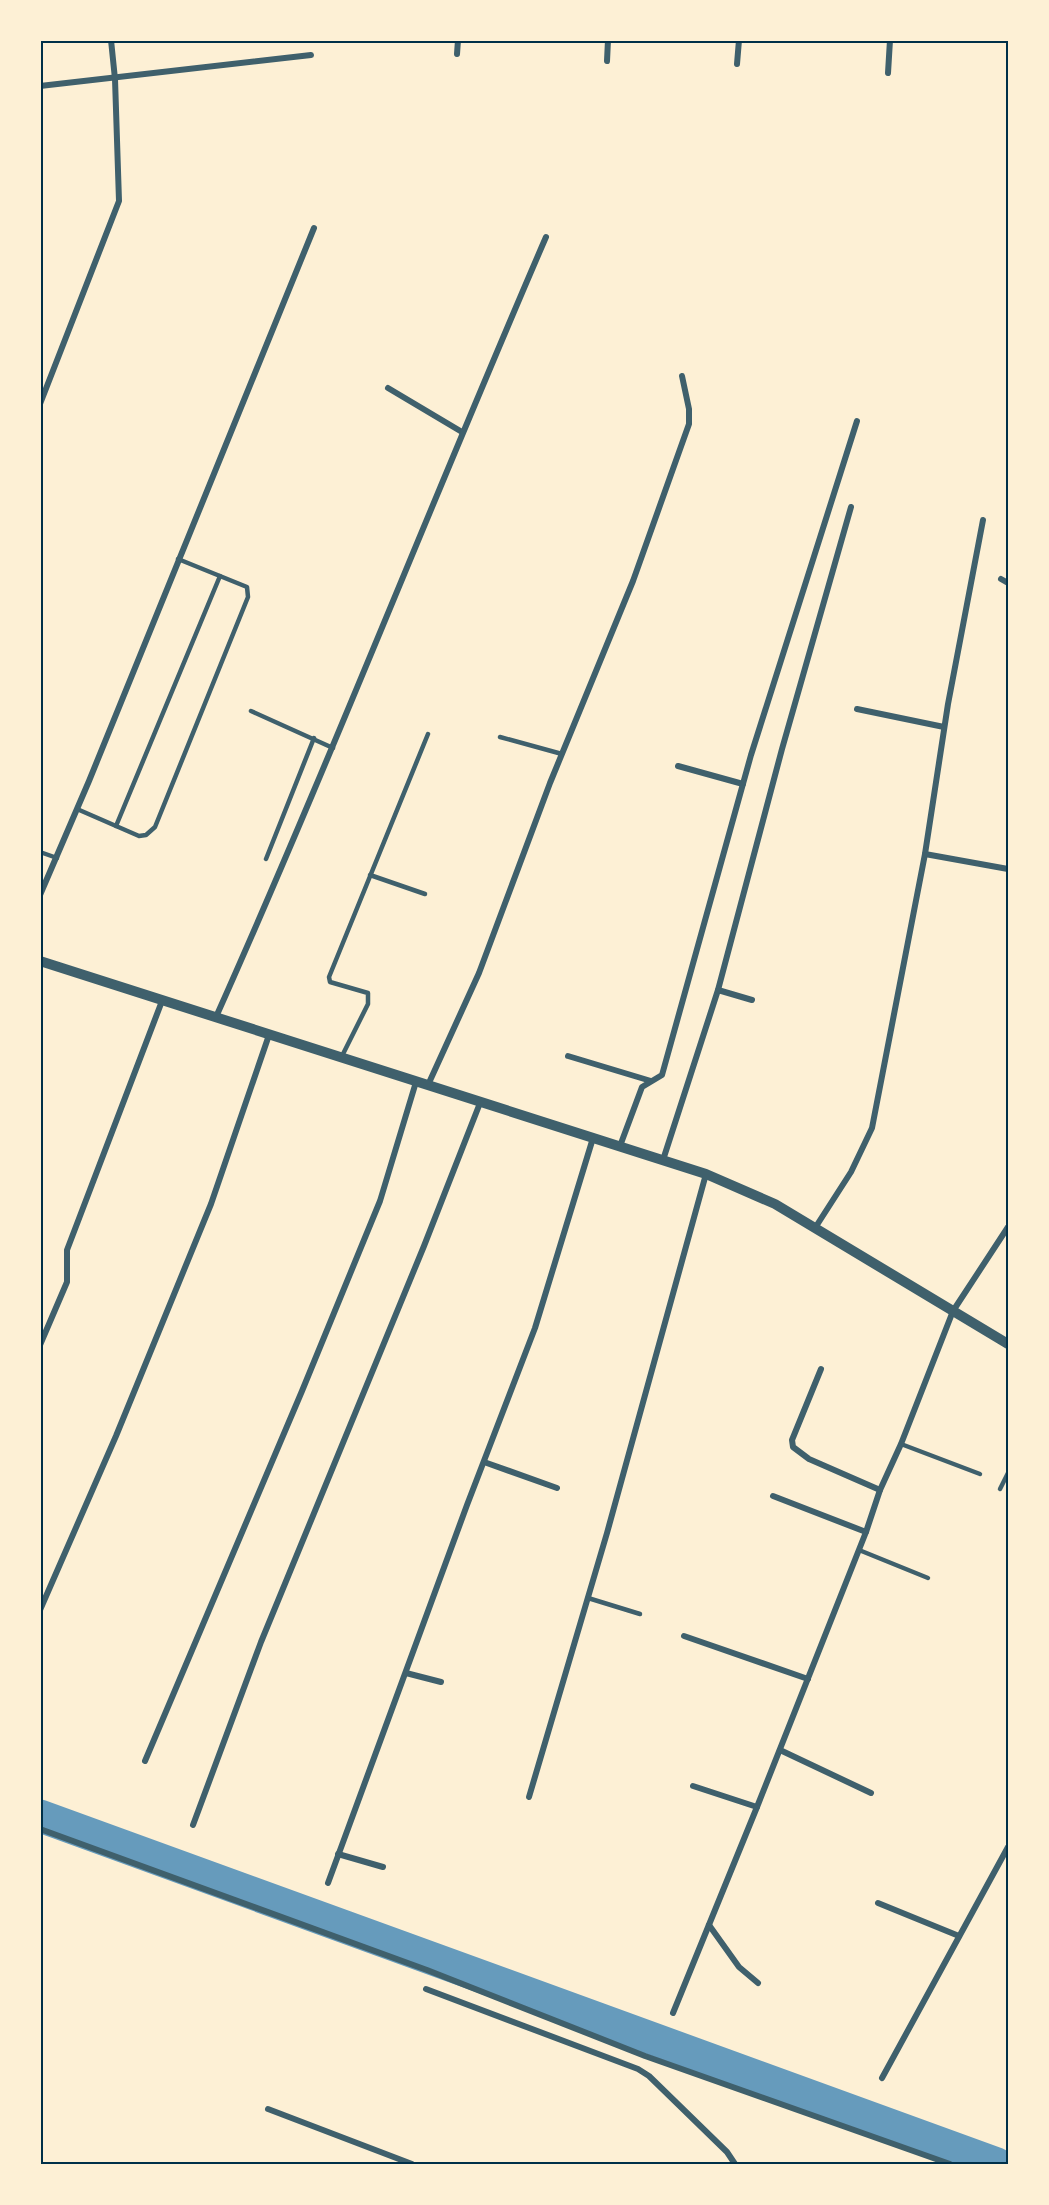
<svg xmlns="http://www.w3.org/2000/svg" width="1049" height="2205" font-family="'Sofia Sans Condensed',sans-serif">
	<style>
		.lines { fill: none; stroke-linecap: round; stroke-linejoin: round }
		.river { stroke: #669bbc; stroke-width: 33 }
		.service { stroke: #3f606c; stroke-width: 4.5 }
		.minor { stroke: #3f606c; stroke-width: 6 }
		.tertiary { stroke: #3f606c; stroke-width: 10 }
		.neatline { fill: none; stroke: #003049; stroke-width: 2 }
	</style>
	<rect width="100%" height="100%" fill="#fdf0d5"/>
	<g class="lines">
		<polyline class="river" points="40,1816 997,2164"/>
		<g class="service">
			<polyline points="251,711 333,748"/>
			<polyline points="500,737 562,754"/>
			<polyline points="77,809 139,836 146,835 155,827 248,597 247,587 178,559"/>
			<polyline points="116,826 220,576"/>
			<polyline points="40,852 57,858"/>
			<polyline points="266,859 314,738"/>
			<polyline points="370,875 425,894"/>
			<polyline points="342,1056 368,1004 368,993 330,982 329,977 428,734"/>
			<polyline points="901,1444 980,1474"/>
			<polyline points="1000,1489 1008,1473"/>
			<polyline points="859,1550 928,1578"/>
			<polyline points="588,1598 640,1614"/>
		</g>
		<g class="minor">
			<polyline points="457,54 458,40"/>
			<polyline points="607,61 608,40"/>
			<polyline points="737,64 739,40"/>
			<polyline points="888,73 890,40"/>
			<polyline points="40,86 311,55"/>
			<polyline points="388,388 462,432"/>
			<polyline points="40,404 119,201 115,79 111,40"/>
			<polyline points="1001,579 1008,583"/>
			<polyline points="857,709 944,727"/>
			<polyline points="678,766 743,784"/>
			<polyline points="925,854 1008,869"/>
			<polyline points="40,895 89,781 314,228"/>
			<polyline points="718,990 752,1000"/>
			<path d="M216 1017C331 759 434 496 546 237"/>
			<polyline points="568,1056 651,1081"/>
			<polyline points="428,1085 479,973 550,783 633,581 689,424 689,409 682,376"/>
			<polyline points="620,1146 642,1087 662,1075 751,755 857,421"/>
			<polyline points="663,1160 718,990 782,749 851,507"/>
			<polyline points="815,1228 851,1172 872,1128 925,854 948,704 983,520"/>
			<polyline points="40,1345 67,1282 67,1250 162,1001"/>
			<polyline points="821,1369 792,1440 793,1447 809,1459 880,1490"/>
			<polyline points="484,1462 557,1488"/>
			<polyline points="773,1496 866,1532"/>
			<polyline points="40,1610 116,1436 211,1204 269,1035"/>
			<polyline points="684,1636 808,1679"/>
			<polyline points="406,1673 441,1682"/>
			<polyline points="780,1750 871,1793"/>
			<polyline points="145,1761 302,1391 380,1201 416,1082"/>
			<polyline points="693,1786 757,1807"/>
			<polyline points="529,1797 607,1533 706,1174"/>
			<polyline points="193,1825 261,1642 424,1246 480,1103"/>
			<polyline points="40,1829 427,1970 645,2056 950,2164"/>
			<polyline points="338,1854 383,1867"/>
			<polyline points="328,1883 467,1505 535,1328 593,1138"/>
			<polyline points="878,1903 959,1936"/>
			<polyline points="709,1925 739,1967 758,1983"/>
			<polyline points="426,1989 638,2069 649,2076 727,2152 735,2164"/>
			<polyline points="673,2013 757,1807 866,1532 880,1490 901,1444 953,1311 1008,1227"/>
			<polyline points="882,2078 1008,1847"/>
			<polyline points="268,2109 412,2164"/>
		</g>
		<polyline class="tertiary" points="40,961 706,1174 775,1204 1008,1344"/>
	</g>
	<rect width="1049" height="2205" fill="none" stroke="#fdf0d5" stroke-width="84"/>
	<rect x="42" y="42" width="965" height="2121" class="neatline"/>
</svg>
